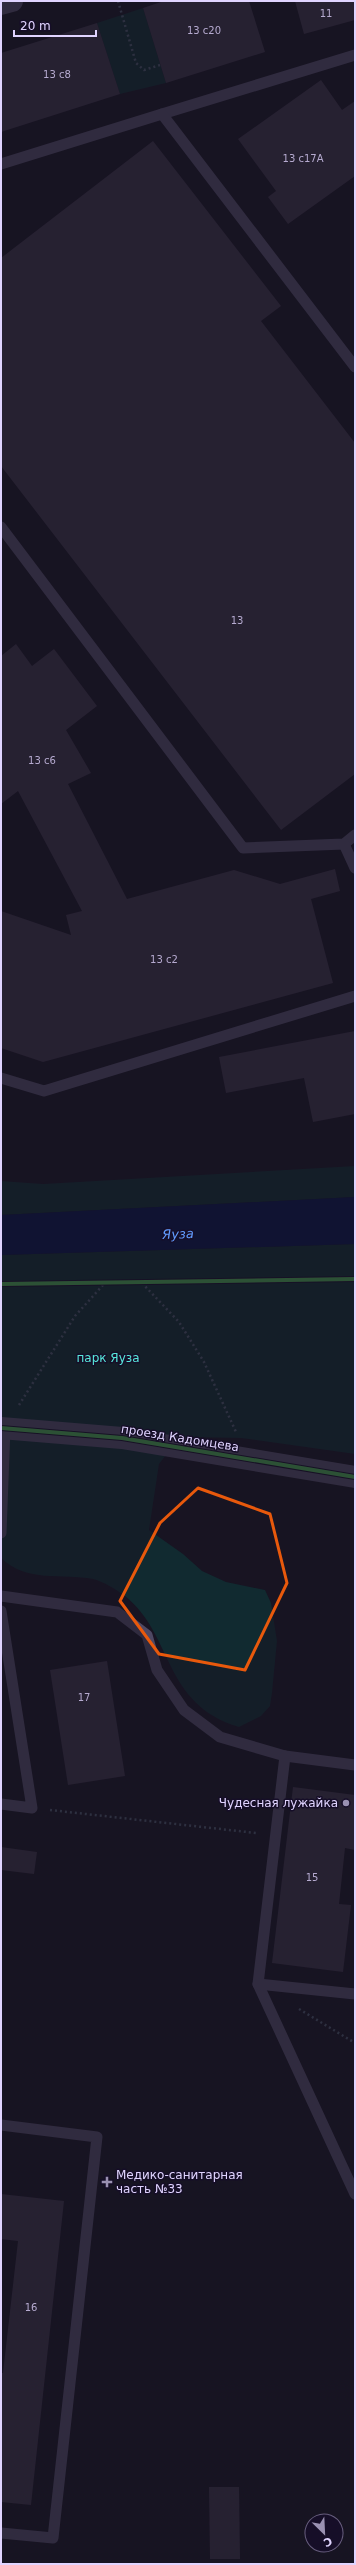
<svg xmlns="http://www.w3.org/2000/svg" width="356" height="2565" font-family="'DejaVu Sans',sans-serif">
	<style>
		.green { fill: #112a30 }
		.water { fill: #081345 }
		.building { fill: #383144 }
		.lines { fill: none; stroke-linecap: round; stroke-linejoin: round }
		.path { stroke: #485365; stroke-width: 2.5; stroke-dasharray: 2 3; stroke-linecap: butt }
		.lane { stroke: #4e4863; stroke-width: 11 }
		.street { stroke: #4e4863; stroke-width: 22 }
		.cycleway-casing { stroke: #160e28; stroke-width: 6 }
		.cycleway { stroke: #469c4c; stroke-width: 4 }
		.marked { fill: none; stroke: #e8590c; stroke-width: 3; stroke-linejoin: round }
		.poi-dot { fill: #9a91b2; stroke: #160e28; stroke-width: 1.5 }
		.labels { text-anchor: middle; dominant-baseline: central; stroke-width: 3; stroke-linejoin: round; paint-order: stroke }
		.number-label { font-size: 10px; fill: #b6abd0 }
		.park-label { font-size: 12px; fill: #57e8dc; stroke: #160e28 }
		.street-label { font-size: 12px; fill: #e0d4ff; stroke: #160e28 }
		.poi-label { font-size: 12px; fill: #e0d4ff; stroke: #160e28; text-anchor: end }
		.water-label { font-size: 13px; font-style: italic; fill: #629cff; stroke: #160e28 }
	</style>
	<rect width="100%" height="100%" fill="#181422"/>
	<g class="green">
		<polygon points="143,8 166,83 120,94 97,23"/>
		<polygon points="355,1166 355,1197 1,1215 1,1181 43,1184"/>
		<path d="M355 1244V1454L241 1438 180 1437 159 1464 149 1530 183 1554 202 1571 226 1582 265 1590 271 1603 277 1641 272 1693 270 1706 261 1716 239 1727C162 1704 174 1635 125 1596 115 1589 104 1582 93 1579 60 1573 27 1583 1 1558V1255Z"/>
	</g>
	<polygon class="water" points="355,1197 355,1244 1,1255 1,1215"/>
	<g class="building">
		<polygon points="164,1 249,1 265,52 166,83 143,8"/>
		<polygon points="295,1 355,1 355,20 304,34"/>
		<polygon points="97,23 120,94 1,132 1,53"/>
		<polygon points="321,80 342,110 355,101 355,176 288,224 268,197 276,191 238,139"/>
		<polygon points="153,141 281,306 261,321 355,443 355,774 281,830 1,466 1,258"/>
		<polygon points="16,644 32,666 54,649 97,706 66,730 91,773 68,784 127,899 234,870 280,884 335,869 340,891 311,899 333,983 43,1062 1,1048 1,911 71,935 66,915 82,911 18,791 1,804 1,656"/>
		<polygon points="355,1031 355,1114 313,1122 304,1078 226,1093 219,1057"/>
		<polygon points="107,1661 125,1776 68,1785 50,1670"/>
		<polygon points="293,1787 355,1795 355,1850 345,1848 339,1904 351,1905 343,1972 272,1963"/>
		<polygon points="1,1847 37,1852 34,1874 1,1870"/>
		<polygon points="1,2194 64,2201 31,2505 1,2502 1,2373 3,2373 18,2241 1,2239"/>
		<polygon points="209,2487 239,2487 240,2559 210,2559"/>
	</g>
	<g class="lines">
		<g class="path">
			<polyline points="118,1 136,63 144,70 160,65"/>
			<polyline points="142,1283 179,1322 204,1362 236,1432"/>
			<polyline points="1,1284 355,1279"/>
			<polyline points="19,1405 75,1316 104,1284"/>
			<polyline points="50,1810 256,1833"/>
			<polyline points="299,2009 355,2043"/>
		</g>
		<g class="lane">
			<polyline points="162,114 355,55"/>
			<polyline points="1,164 162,114 355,367"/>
			<polyline points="1,527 243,848 344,844 355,835"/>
			<polyline points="344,844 355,868"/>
			<polyline points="1,1078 44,1091 355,996"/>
			<polyline points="1,1533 5,1428"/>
			<polyline points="1,1596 117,1612 147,1635 157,1670 184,1710 220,1737 285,1756 355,1765"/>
			<polyline points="1,1611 32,1808 1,1804"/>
			<polyline points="285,1756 258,1984 355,2194"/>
			<polyline points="258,1984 355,1994"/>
			<polyline points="1,2125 97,2137 53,2538 1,2533"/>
		</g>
		<g class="street">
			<polyline points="1,4 12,1"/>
			<polyline points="1,1428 122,1438 355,1477"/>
		</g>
		<defs>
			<g id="cycleway">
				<polyline points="1,1284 355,1279"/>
				<polyline points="1,1428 122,1438 355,1477"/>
			</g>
		</defs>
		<use href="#cycleway" class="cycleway-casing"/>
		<use href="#cycleway" class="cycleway"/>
	</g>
	<path d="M0 0H356V2565H0ZM198 1488 270 1514 287 1583 245 1670 159 1654 120 1601 160 1523Z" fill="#181422" fill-opacity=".55" fill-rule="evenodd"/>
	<path class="marked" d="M198 1488 270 1514 287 1583 245 1670 159 1654 120 1601 160 1523Z"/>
	<g class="poi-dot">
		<circle cx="346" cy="1803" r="4"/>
		<path d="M105 2176h4v4h4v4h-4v4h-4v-4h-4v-4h4z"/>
	</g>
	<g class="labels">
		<g class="number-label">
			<text x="326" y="13">11</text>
			<text x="204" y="30">13 с20</text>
			<text x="57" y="74">13 с8</text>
			<text x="303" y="158">13 с17А</text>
			<text x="237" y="620">13</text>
			<text x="42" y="760">13 с6</text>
			<text x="164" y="959">13 с2</text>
			<text x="84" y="1697">17</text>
			<text x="312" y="1877">15</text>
			<text x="31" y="2307">16</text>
		</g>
		<g class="park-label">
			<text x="108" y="1358">парк Яуза</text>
		</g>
		<g class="street-label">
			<text transform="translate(180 1438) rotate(9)">проезд Кадомцева</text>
		</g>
		<g class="poi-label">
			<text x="338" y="1803">Чудесная лужайка</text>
			<text x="116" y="2175" text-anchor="start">Медико-санитарная<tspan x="116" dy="14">часть №33</tspan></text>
		</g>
		<g class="water-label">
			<text transform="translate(178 1234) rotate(-2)">Яуза</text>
		</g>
	</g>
	<rect width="356" height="2565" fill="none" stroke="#e0d4ff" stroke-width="4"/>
	<g transform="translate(324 2533) rotate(156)"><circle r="19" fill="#160e28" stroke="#675d7e"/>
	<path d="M0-3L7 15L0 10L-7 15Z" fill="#9a91b2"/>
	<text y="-6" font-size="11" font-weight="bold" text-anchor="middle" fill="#e0d4ff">С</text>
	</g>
	<path d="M14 30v6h82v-6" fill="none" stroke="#e0d4ff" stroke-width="2"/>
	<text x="20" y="30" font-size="12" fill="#e0d4ff" stroke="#160e28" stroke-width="3" paint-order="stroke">20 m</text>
</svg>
